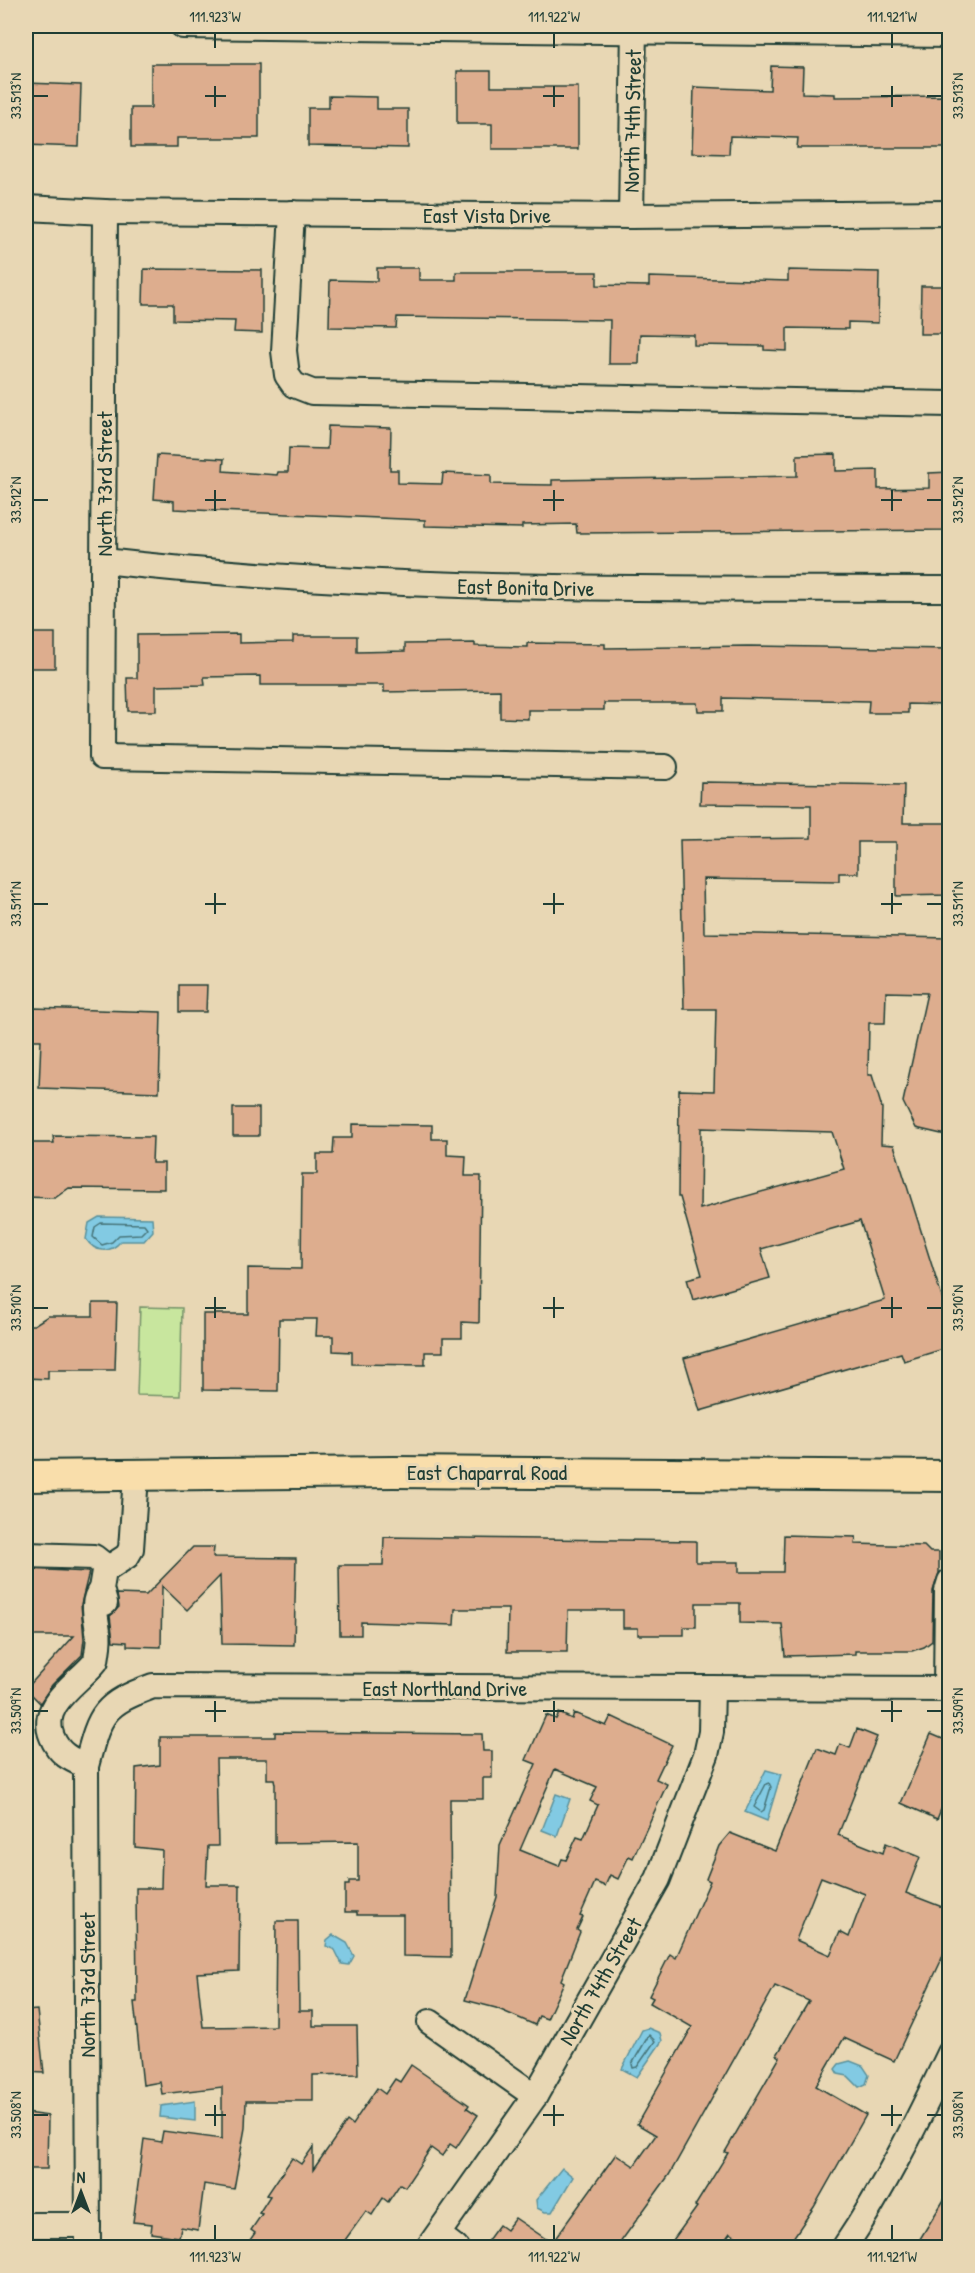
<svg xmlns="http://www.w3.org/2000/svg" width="975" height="2273" font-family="'Patrick Hand',sans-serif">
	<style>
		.green { fill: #c8e69e; stroke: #749269; stroke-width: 1.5 }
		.water { fill: #82cae3; stroke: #5a929d; stroke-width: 1.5 }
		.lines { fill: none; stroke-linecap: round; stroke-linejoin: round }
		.shore { stroke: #47757a; stroke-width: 1.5 }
		.building { fill: #ddad8e; stroke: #1f3d34; stroke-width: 1.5; fill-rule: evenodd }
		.minor-casing { stroke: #1f3d34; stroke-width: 28 }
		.major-casing { stroke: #1f3d34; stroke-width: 34 }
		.minor { stroke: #e8d7b4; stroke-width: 24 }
		.major { stroke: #f9deab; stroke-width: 30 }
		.ticks { fill: none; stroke: #1f3d34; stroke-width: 2 }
		.labels { text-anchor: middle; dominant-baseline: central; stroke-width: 6; stroke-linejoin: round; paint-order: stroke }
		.street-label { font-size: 22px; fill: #1f3d34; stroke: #e8d7b4 }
		.neatline { fill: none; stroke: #1f3d34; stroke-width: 2 }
		.ticks-label { font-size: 15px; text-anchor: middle; fill: #1f3d34 }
	</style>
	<rect width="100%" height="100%" fill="#e8d7b4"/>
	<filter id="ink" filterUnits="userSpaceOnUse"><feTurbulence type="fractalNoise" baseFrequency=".0167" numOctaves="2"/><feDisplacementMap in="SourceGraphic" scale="12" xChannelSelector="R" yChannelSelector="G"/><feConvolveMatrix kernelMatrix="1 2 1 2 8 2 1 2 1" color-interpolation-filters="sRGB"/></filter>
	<g filter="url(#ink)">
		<polygon class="green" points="140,1307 182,1308 180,1396 137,1395"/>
		<g class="water">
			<path d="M99 1217 152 1218 153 1231 144 1241H121C110 1254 95 1253 86 1239L89 1223Z"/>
			<polygon points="766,1770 781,1774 767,1821 745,1812"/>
			<polygon points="556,1794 570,1799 557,1836 542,1830"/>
			<polygon points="333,1935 347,1943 354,1956 349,1965 342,1964 335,1950 326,1946 327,1940"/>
			<polygon points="648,2028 660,2033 662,2041 637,2077 622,2069 642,2030"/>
			<polygon points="850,2061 863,2066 869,2075 866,2084 859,2087 848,2076 838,2074 835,2069 839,2064"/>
			<polygon points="195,2101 195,2121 160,2117 161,2106"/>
			<polygon points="562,2168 573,2177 552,2212 545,2212 537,2208 536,2200"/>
		</g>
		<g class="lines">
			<g class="shore">
				<polygon points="101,1223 144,1224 147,1228 141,1234 119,1235 112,1242 102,1245 93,1237 95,1227"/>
				<polygon points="766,1784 769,1783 771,1787 764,1810 761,1812 754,1807"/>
				<polygon points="649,2035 655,2041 637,2067 633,2068 632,2064"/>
			</g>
		</g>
		<g class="building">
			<polygon points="151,64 259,64 259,138 177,138 177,147 131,147 131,108 151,108"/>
			<polygon points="771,66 803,67 802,93 835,94 835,97 949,96 950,148 797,148 798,138 730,136 729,154 692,153 694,87 770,90"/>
			<polygon points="457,71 491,71 491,87 578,87 578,149 492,149 492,124 457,124"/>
			<polygon points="26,83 81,85 79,147 26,145"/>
			<polygon points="329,96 377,97 377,109 408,109 408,148 308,146 308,108 329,108"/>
			<polygon points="377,268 419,268 419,280 456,280 456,272 597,272 597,285 649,286 649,277 788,281 788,270 879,272 878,323 848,322 848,329 787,328 787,351 764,350 764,346 694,345 694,335 640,334 639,364 609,364 610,320 397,317 396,328 329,327 330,280 377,281"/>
			<polygon points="144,269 262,270 262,333 234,332 235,321 173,320 173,304 143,304"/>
			<polygon points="921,286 950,286 950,334 920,334"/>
			<polygon points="328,426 391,428 390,470 398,470 398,483 442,484 443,473 491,475 491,484 552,485 552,480 797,476 797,455 836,454 836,471 878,470 878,489 929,488 929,473 950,472 950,530 577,533 576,524 522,525 522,528 425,526 425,520 174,509 174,501 154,499 157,455 224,459 223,471 277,475 278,472 288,472 289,448 327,449"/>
			<rect x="26" y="633" width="29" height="35"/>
			<polygon points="239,634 239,643 293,642 293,636 357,636 357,652 405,651 405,644 475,643 475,646 527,647 527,643 605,644 605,648 748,646 950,649 950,705 908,704 908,713 868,713 869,701 723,698 723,711 698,711 697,703 604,703 604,710 528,710 528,719 500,718 500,690 384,692 384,685 260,685 260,676 204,677 205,685 156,686 156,711 128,711 127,678 137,678 137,635"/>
			<path d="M701 782 904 785 903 823H950V895L896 896V842H858V873H839V881L703 879 704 933 950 938V1136L916 1128 903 1102 927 993 886 992 885 1023H869L868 1075H872L882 1108 881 1144 894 1145 950 1323V1347L904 1361 901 1353 700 1411 684 1358 885 1300 860 1221 761 1249 770 1278 693 1300 687 1279 702 1275 680 1197H678L679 1090 714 1091 716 1009H684L680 840 811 838V805L700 804ZM701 1128 832 1132 844 1169 700 1209Z"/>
			<polygon points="179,985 207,985 206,1012 179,1012"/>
			<polygon points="33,1008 161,1012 159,1092 39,1088 41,1040 32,1040"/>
			<rect x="233" y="1108" width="26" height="28"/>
			<polygon points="352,1124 432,1125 432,1139 447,1139 447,1155 466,1156 465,1176 481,1176 479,1323 462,1322 462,1338 443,1338 443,1352 425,1352 425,1365 352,1364 352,1352 333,1351 333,1336 316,1336 317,1319 279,1319 278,1391 203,1390 203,1314 248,1314 248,1268 301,1269 302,1174 317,1174 317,1154 333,1154 334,1138 352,1138"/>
			<polygon points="53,1136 153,1137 152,1163 164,1163 164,1189 69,1188 55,1198 26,1197 26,1143 54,1143"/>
			<polygon points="93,1303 117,1303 115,1370 48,1370 48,1379 26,1378 26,1325 34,1325 48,1316 93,1316"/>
			<polygon points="784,1535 856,1537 855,1544 924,1546 930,1552 939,1552 939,1573 933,1591 932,1641 924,1647 912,1651 855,1651 855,1654 785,1656 782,1624 740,1623 740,1603 696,1603 696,1627 684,1627 684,1635 638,1635 638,1628 623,1628 623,1610 568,1610 567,1652 507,1652 508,1609 455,1609 454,1625 361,1622 361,1635 340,1635 339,1565 383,1565 384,1537 696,1541 696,1562 739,1562 739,1572 783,1572"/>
			<polygon points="193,1547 214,1547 213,1557 296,1558 294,1645 222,1644 220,1576 187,1610 162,1586 161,1647 127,1646 127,1642 113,1641 110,1616 119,1607 117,1594 146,1595"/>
			<polygon points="26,1569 89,1572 81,1604 84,1639 82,1655 52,1685 40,1703 26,1689 74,1636 26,1636"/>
			<path d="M559 1713 572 1719 574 1713 606 1726 611 1716 672 1745 656 1779 667 1784 633 1858 629 1856 618 1879 610 1875 605 1886 595 1882 580 1916 583 1917 577 1930 580 1932 561 1980 564 1982 547 2019 539 2016 535 2025 496 2008 465 2000 497 1897 500 1845 536 1764 526 1760 546 1715 556 1719ZM555 1769 597 1787 590 1801 598 1805 583 1839 577 1837 566 1860 562 1859 559 1866 520 1850Z"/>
			<path d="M857 1729 877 1737 838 1835 883 1853 886 1843 920 1857 906 1893 950 1910V1936L940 1963 894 2061 844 2038 816 2086 866 2115 814 2207 787 2247H753L730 2233 720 2247H668L697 2207 695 2206 728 2153 725 2152 780 2057 777 2055 809 2001 775 1986 669 2175 617 2247H483L499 2225 506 2230 515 2218 552 2243 616 2154 634 2166 656 2135 637 2124 692 2027 650 2003 653 1998 649 1996 670 1954 676 1958 710 1881 706 1879 719 1846 730 1833 775 1851 817 1748 836 1755 840 1744 850 1748ZM821 1877 865 1894 849 1937 840 1932 830 1955 796 1940Z"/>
			<polygon points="275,1732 482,1734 483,1751 492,1751 492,1778 483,1778 483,1799 450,1799 451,1957 403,1956 403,1915 357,1915 357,1912 345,1912 345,1885 349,1885 349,1881 358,1881 358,1842 275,1843 275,1784 274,1779 267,1779 267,1759 216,1759 218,1846 208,1846 206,1885 240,1885 239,1971 197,1973 203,2027 275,2026 276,1921 298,1921 299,2011 313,2011 313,2026 357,2026 358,2074 313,2075 313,2101 246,2101 245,2128 234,2189 204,2184 198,2230 181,2227 179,2237 151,2233 152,2224 133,2222 144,2139 161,2142 163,2131 222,2139 222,2087 162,2094 160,2082 143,2085 134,2002 137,2002 136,1888 161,1888 162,1850 135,1847 136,1768 160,1765 160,1737 275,1737"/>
			<polygon points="931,1734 950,1742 950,1788 937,1819 901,1803"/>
			<polygon points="37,2010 44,2073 26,2072 26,2011"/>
			<polygon points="411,2065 469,2105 467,2108 478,2115 456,2148 450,2144 442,2156 431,2148 405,2187 400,2184 388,2202 383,2198 372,2215 366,2211 340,2247 245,2247 255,2233 251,2230 262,2214 259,2213 270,2196 267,2195 292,2158 301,2164 313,2147 313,2170 347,2121 352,2125 377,2088 385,2094 395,2079 400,2082"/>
			<polygon points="26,2113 48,2116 47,2169 26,2169"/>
			<polygon points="950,2190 950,2247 915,2247"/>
		</g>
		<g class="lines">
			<defs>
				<g id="minor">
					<polyline points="183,26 950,35"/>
					<polyline points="26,208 105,212 631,216 950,213"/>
					<polyline points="105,212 102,757 665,767"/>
					<polyline points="292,213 284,351 287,375 294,385 312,392 950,404"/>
					<polyline points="631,216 634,26"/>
					<path d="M104 561C384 593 667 588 950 589"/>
					<polyline points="26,1555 94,1557 108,1568"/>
					<polyline points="105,1603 101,1589 104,1571 127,1556 131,1549 136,1476"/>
					<polyline points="946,1689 947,1591 950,1581"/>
					<path d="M86 1766C70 1759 59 1754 52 1737 38 1704 79 1683 96 1661 97 1652 100 1641 98 1631 96 1616 91 1602 101 1589"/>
					<polyline points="430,2022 535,2096"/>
					<polyline points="26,2225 88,2225"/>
					<polyline points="439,2235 456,2248"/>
					<path d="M88 2248 86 1766C100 1714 101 1705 153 1686L950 1689"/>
					<polyline points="428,2248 535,2096 658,1879 706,1755 711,1732 712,1688"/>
					<path d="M844 2248C885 2187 918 2120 950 2053"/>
				</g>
				<polyline id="major" points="26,1476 394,1472 950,1476"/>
			</defs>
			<use href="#minor" class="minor-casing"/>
			<use href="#major" class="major-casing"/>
			<use href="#minor" class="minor"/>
			<use href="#major" class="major"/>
		</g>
	</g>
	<path class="ticks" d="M215 33V48M554 33V48M892 33V48M215 86V107M554 86V107M892 86V107M33 96H48M205 96H226M543 96H564M881 96H902M927 96H942M215 490V511M554 490V511M892 490V511M33 500H48M205 500H226M543 500H564M881 500H902M927 500H942M215 893V914M554 893V914M892 893V914M33 904H48M205 904H226M543 904H564M881 904H902M927 904H942M215 1297V1318M554 1297V1318M892 1297V1318M33 1308H48M205 1308H226M543 1308H564M881 1308H902M927 1308H942M215 1701V1722M554 1701V1722M892 1701V1722M33 1711H48M205 1711H226M543 1711H564M881 1711H902M927 1711H942M215 2105V2126M554 2105V2126M892 2105V2126M33 2115H48M205 2115H226M543 2115H564M881 2115H902M927 2115H942M215 2225V2240M554 2225V2240M892 2225V2240"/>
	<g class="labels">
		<g class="street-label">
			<text transform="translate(632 121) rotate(-89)">North 74th Street</text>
			<text x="487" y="215">East Vista Drive</text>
			<text transform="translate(104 484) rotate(-90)">North 73rd Street</text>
			<text transform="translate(526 587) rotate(1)">East Bonita Drive</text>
			<text x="487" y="1472">East Chaparral Road</text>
			<text x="445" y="1688">East Northland Drive</text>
			<text transform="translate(600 1981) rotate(-60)">North 74th Street</text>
			<text transform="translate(87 1985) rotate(-90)">North 73rd Street</text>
		</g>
	</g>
	<rect width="975" height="2273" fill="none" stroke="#e8d7b4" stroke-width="66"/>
	<g transform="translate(81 2192)" stroke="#e8d7b4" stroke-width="4.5" paint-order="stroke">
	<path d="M0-4.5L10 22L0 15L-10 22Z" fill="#1f3d34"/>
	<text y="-9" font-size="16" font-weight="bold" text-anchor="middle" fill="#1f3d34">N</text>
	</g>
	<rect x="33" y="33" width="909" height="2207" class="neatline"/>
	<g class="ticks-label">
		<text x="215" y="22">111.923°W</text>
		<text x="554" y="22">111.922°W</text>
		<text x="892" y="22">111.921°W</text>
		<text transform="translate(16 96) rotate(-90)" y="5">33.513°N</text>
		<text transform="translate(958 96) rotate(-90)" y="5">33.513°N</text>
		<text transform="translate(16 500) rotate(-90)" y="5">33.512°N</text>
		<text transform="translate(958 500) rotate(-90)" y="5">33.512°N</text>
		<text transform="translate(16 904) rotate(-90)" y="5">33.511°N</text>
		<text transform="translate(958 904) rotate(-90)" y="5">33.511°N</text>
		<text transform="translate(16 1308) rotate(-90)" y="5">33.510°N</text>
		<text transform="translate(958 1308) rotate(-90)" y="5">33.510°N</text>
		<text transform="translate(16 1711) rotate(-90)" y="5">33.509°N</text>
		<text transform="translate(958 1711) rotate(-90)" y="5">33.509°N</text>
		<text transform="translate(16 2115) rotate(-90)" y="5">33.508°N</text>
		<text transform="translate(958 2115) rotate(-90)" y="5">33.508°N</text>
		<text x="215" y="2262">111.923°W</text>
		<text x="554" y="2262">111.922°W</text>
		<text x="892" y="2262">111.921°W</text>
	</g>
</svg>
